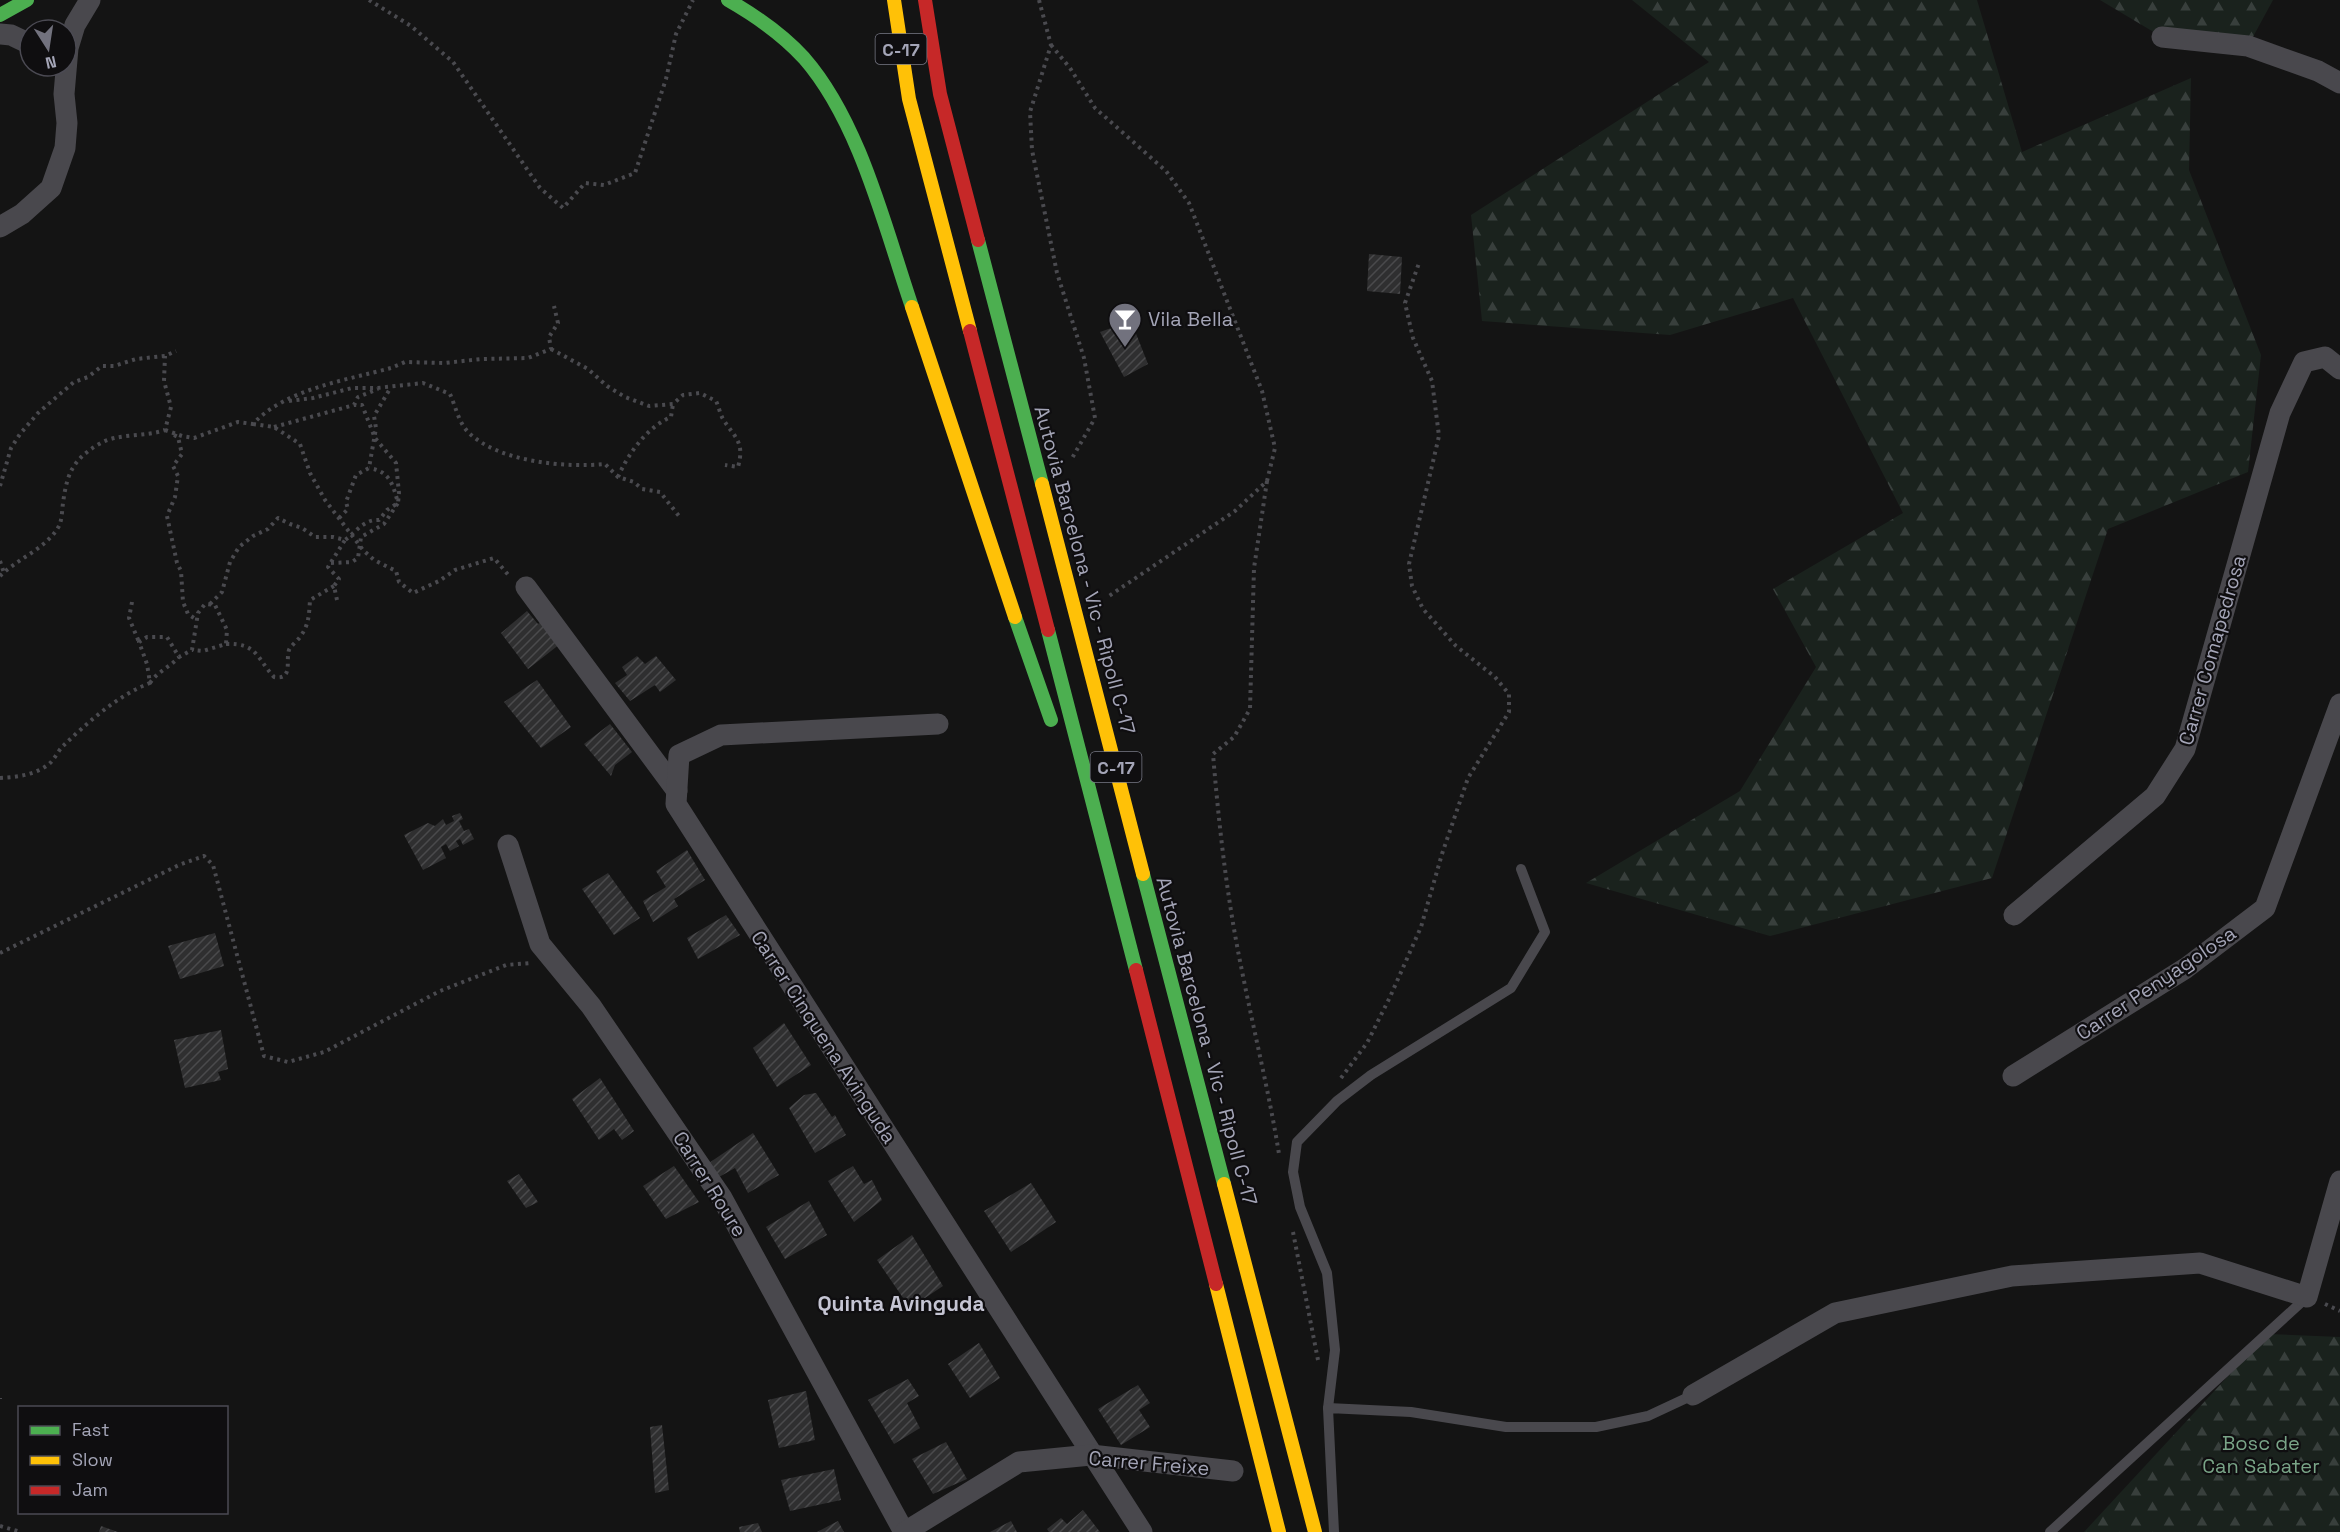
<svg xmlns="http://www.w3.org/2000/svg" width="2340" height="1532" font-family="'Space Grotesk',sans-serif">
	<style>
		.forest { fill: url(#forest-firs) }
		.building { fill: url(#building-hatch) }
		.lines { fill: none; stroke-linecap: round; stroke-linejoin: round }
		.path { stroke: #4a4a4f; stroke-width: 4; stroke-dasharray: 3 4.5; stroke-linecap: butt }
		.lane { stroke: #49484d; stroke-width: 10 }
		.street { stroke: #49484d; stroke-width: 21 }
		.fast { stroke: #4caf50; stroke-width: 14 }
		.slow { stroke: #ffc107; stroke-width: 14 }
		.jam { stroke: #c62828; stroke-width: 14 }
		.labels { text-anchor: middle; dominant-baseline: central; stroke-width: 4.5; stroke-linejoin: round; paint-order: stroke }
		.shield { fill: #0f0e10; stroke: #777885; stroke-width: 1.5 }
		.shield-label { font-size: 18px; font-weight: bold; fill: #a4a5b7 }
		.poi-label { font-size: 20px; fill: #a4a5b7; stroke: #0f0e10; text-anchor: start }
		.street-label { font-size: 20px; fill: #a4a5b7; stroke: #0f0e10 }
		.park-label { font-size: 20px; fill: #79a487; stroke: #0f0e10 }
		.neighbourhood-label { font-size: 21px; font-weight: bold; fill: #c5c5d3; stroke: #0f0e10 }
	</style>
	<defs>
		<pattern id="forest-firs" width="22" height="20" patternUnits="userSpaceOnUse" patternTransform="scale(1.5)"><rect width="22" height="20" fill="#1a221d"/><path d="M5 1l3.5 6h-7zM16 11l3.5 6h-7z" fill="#383f3c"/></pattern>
		<pattern id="building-hatch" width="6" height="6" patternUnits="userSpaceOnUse" patternTransform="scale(1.5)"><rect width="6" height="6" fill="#2f2f30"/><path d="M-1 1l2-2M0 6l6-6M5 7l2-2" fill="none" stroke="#4a4a4c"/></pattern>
	</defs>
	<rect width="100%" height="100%" fill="#141414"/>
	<g class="forest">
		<polygon points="1632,0 1977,0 2022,152 2191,78 2189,170 2261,355 2248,472 2108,529 1992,878 1770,936 1586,883 1740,791 1816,667 1773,589 1903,513 1793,298 1670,335 1482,321 1471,215 1709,62"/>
		<polygon points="2100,0 2273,0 2248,46 2162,37"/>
		<polygon points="2267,1334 2340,1337 2340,1532 2084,1532"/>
	</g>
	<g class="building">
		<polygon points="1369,254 1402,257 1400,294 1367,291"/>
		<polygon points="1131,321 1148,364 1124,377 1100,332"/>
		<polygon points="527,611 538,624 543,621 560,644 528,669 501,633"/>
		<polygon points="637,656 645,664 656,656 676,680 660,692 655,685 630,701 615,683 627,675 622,667"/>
		<polygon points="537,680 571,727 541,748 504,702"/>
		<polygon points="610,724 632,752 615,765 611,776 584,744"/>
		<polygon points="460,813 463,819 459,821 464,831 469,829 474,839 463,845 460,839 456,841 459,846 450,851 446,844 441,847 446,858 423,870 404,835 428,823 435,826 443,819 446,825 454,821 452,816"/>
		<polygon points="687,850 705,880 674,899 678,906 653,922 643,901 666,887 656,871"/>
		<polygon points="608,873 640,918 614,935 582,889"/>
		<polygon points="726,915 740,935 698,959 687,938"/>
		<polygon points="215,933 224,966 180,979 168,946"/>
		<polygon points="784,1023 811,1065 777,1087 753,1048"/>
		<polygon points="221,1030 228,1069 218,1072 221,1080 185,1088 174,1040"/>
		<polygon points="600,1078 634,1131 622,1140 614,1129 599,1140 572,1099"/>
		<polygon points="816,1093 832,1117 835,1115 846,1135 815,1153 789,1108 804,1095"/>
		<polygon points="753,1133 779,1175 748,1193 735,1168 719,1177 709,1163"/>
		<polygon points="674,1166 699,1202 666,1219 643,1186"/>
		<polygon points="853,1166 864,1184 872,1180 882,1200 854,1222 828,1181"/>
		<polygon points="519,1174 538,1202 526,1208 507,1181"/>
		<polygon points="1031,1183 1056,1222 1011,1252 984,1211"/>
		<polygon points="809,1201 827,1235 785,1259 766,1227"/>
		<polygon points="912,1235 943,1286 910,1308 877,1260"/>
		<polygon points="979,1343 1000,1378 970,1398 948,1364"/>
		<polygon points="908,1379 919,1396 907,1403 920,1428 894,1444 868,1400"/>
		<polygon points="1138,1385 1150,1403 1139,1410 1150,1427 1121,1445 1098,1409"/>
		<polygon points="806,1391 815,1440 779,1448 768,1400"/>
		<polygon points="662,1425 669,1490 655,1493 650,1427"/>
		<polygon points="946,1442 967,1479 933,1494 912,1459"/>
		<polygon points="834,1469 841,1500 790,1511 781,1480"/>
		<polygon points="1083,1510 1100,1532 1049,1532 1047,1529 1061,1518 1067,1524"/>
		<polygon points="838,1521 844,1532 817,1532"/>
		<polygon points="1011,1521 1017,1532 990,1532"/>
		<polygon points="758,1523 762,1532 740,1532 739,1527"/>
		<polygon points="101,1526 118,1532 99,1532"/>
	</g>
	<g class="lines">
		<g class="path">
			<polyline points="369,0 411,26 453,62 540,188 563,208 585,183 604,185 635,173 666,79 676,34 693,0"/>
			<polyline points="1039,0 1051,45 1030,112 1032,150 1057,273 1084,358 1095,418 1071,460"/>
			<polyline points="1051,45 1070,68 1095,108 1166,171 1189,203 1262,391 1275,448 1267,481 1235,511 1109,596"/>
			<path d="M551 349 588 369 607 386 625 397 649 406 673 404 683 395 700 393 716 401C719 407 720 414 723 419 735 438 745 442 738 467L725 465"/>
			<path d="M289 401 313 398 352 388H377L423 383 450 394C455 405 459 423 468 432 498 462 565 468 605 464L618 477 634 482 642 489 660 492 679 516"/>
			<polyline points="253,424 274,427 300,444 310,473 325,500 363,550 374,560 396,571 399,582 413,593 439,581 455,570 494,558 510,577"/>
			<polyline points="274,427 354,405 358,397 378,389"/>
			<path d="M165 430 182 436 194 438 238 422 253 424C285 389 347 380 391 368L405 362 444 363 482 359 528 358 551 349 549 337 558 323 554 306"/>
			<polyline points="174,435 178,437 182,454 173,466 178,476 175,497 167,516 177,563 181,571 183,602 188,614 197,620"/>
			<path d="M618 477C628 454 647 427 671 417L673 404"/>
			<path d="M1267 481 1254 568 1250 709 1234 737 1213 754C1219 826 1227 899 1242 971 1254 1032 1269 1092 1279 1154"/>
			<polyline points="0,486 11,448 20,434 38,413 74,382 88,377 102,366 114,366 136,359 165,356 176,351"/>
			<polyline points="339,518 348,509 346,502 356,475 369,468 376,428 374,416 391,387"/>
			<polyline points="0,561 4,573"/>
			<path d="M331 563 352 562 358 558 361 537 384 524 398 503C393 485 390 471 369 468"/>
			<path d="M0 576C17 559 47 548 59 526 62 520 62 510 63 503 67 474 72 460 99 444 116 433 146 437 165 430L171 407 164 381 165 356"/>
			<polyline points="337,600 334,586 339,579 328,567 345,540"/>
			<polyline points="132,602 129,618 139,642"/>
			<path d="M210 604 222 592 230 562 239 547 253 536 268 529 278 518 290 524 302 528 315 537H333L345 540C356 532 364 519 379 520L387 510 398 503 399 493 396 463 375 438 362 405H354"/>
			<path d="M226 644C257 643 256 657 274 677 295 681 284 657 290 648 293 644 297 641 300 637 309 625 309 615 310 600L334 586"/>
			<path d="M150 683C157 672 170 667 179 657"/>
			<path d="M0 778C17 777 35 775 49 764 54 760 58 751 63 746 87 723 118 695 150 683L147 664 139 642 147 637H167L179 657 192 650 198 613 205 604 215 605 227 630 226 644 203 651 192 650"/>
			<polyline points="0,953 179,865 204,856 213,865 264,1056 288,1062 324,1052 440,991 506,965 530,963"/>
			<polyline points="1341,1078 1367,1043 1390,997 1421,927 1442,854 1468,778 1509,712 1509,694 1495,677 1456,646 1423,609 1412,586 1409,564 1439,436 1432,381 1413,338 1405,303 1419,263"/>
			<polyline points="1293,1232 1318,1360"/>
			<polyline points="2325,1304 2340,1311"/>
			<polyline points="0,1398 0,1399"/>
			<polyline points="0,1526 21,1532"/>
		</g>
		<g class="lane">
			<polyline points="1328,1408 1335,1350 1327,1273 1300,1207 1293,1172 1297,1142 1337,1101 1371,1075 1511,988 1545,932 1521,869"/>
			<polyline points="1334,1532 1328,1408 1411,1412 1506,1427 1596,1427 1648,1416 1693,1395"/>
			<polyline points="2050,1532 2307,1297"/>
		</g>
		<g class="street">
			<polyline points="0,34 11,35 30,44"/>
			<polyline points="2162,37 2248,46 2318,71 2340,83"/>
			<polyline points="0,227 22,214 51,188 65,148 67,123 64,94 68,48 75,25 90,0"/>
			<polyline points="526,587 677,791"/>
			<polyline points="938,724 721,735 679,755 676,804 1142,1532"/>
			<polyline points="508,845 540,944 591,1006 722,1198 904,1532"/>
			<polyline points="2014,915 2155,796 2185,749 2280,413 2304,362 2325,357 2340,369"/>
			<polyline points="2013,1076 2186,968 2265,908 2340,704"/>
			<polyline points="1693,1395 1835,1313 2012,1276 2200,1263 2307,1297 2340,1181"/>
			<polyline points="905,1532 1019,1462 1091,1455 1233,1471"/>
		</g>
		<g class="fast">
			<path d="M728 0C756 16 782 34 804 58 860 122 885 228 912 307"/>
			<polyline points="0,15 27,0"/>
			<polyline points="978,240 1042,484"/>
			<polyline points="1015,617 1051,720"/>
			<polyline points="1048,630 1136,970"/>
			<polyline points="1143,874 1224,1184"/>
		</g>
		<g class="slow">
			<polyline points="894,0 909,99 970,331"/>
			<polyline points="912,307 1015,617"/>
			<polyline points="1042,484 1143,874"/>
			<polyline points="1224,1184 1315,1532"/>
			<polyline points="1216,1284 1279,1532"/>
		</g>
		<g class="jam">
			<polyline points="925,0 940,94 978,240"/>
			<polyline points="970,331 1048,630"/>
			<polyline points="1136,970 1216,1284"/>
		</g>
	</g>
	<defs>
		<symbol id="bar-pin" viewBox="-11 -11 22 30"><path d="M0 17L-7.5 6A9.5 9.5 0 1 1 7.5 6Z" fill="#72727e" stroke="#0f0e10"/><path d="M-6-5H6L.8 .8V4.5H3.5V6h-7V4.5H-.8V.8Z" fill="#fff"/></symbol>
	</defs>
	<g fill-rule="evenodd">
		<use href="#bar-pin" x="1106" y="300" width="38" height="52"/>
	</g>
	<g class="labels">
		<g class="shield">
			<rect x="875.5" y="34" width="51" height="30" rx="4.5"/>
			<rect x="1090.5" y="752" width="51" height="30" rx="4.5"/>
		</g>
		<g class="shield-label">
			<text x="901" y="49">C-17</text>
			<text x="1116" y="767">C-17</text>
		</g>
		<g class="poi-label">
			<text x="1148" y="319">Vila Bella</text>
		</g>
		<g class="street-label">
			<text transform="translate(1085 570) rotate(75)">Autovia Barcelona - Vic - Ripoll C-17</text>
			<text transform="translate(2212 650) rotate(-74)">Carrer Comapedrosa</text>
			<text transform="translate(2156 983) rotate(-34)">Carrer Penyagolosa</text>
			<text transform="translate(824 1037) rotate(57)">Carrer Cinquena Avinguda</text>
			<text transform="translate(1207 1041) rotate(75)">Autovia Barcelona - Vic - Ripoll C-17</text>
			<text transform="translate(710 1184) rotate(58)">Carrer Roure</text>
			<text transform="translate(1149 1463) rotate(5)">Carrer Freixe</text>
		</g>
		<g class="park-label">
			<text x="2261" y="1443">Bosc de<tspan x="2261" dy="23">Can Sabater</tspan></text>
		</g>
		<g class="neighbourhood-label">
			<text x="901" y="1303">Quinta Avinguda</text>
		</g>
	</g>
	<rect x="18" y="1406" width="210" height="108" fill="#0f0e10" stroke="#4b4a53" stroke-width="1.5"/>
	<rect x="30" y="1426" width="30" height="9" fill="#4caf50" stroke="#4b4a53" stroke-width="1.5"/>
	<text x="72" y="1436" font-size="18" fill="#a4a5b7">Fast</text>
	<rect x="30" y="1456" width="30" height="9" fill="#ffc107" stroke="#4b4a53" stroke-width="1.5"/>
	<text x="72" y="1466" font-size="18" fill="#a4a5b7">Slow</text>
	<rect x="30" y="1486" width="30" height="9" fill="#c62828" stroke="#4b4a53" stroke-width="1.5"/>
	<text x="72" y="1496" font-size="18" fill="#a4a5b7">Jam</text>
	<g transform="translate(48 48) rotate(168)"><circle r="28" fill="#0f0e10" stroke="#4b4a53" stroke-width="1.5"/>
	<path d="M0-4.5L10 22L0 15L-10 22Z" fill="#72727e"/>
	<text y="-9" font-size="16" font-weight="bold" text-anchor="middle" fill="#a4a5b7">N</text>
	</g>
</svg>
